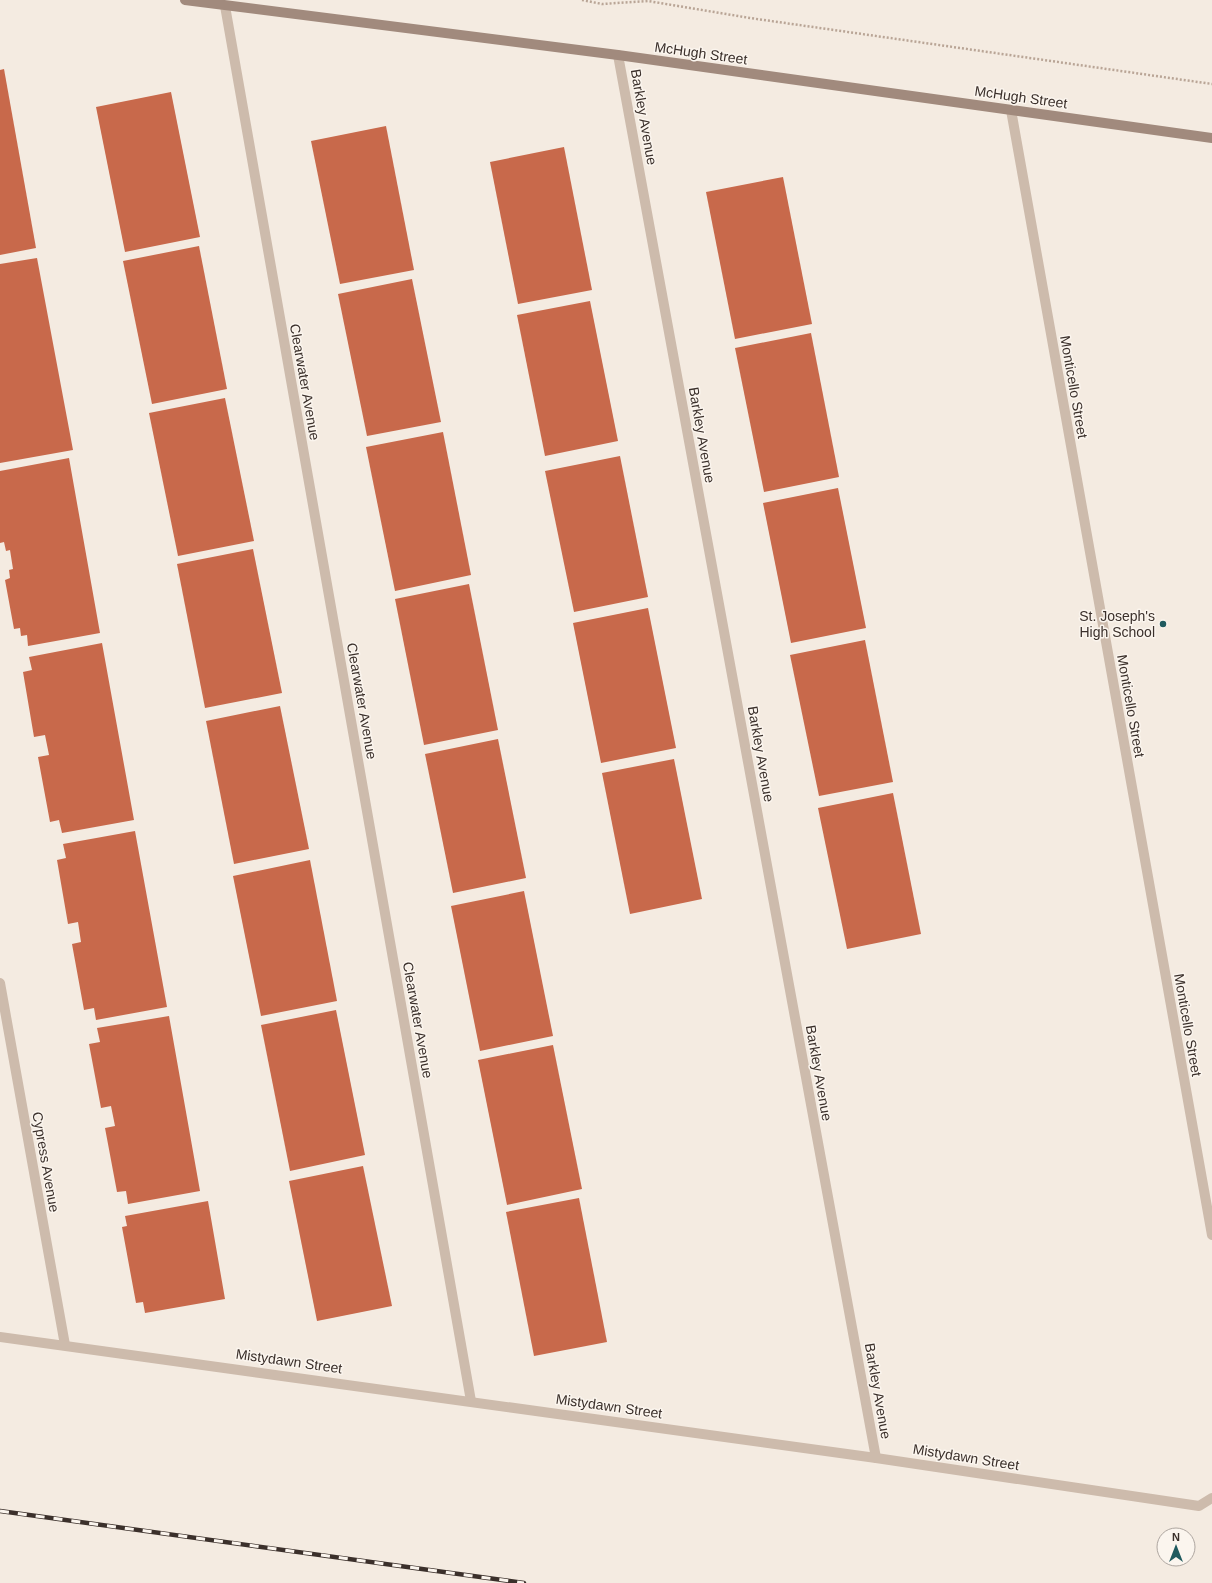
<svg xmlns="http://www.w3.org/2000/svg" width="1212" height="1583" font-family="Arial,sans-serif">
	<style>
		.building { fill: #c8694b }
		.lines { fill: none; stroke-linecap: round; stroke-linejoin: round }
		.path { stroke: #b9a596; stroke-width: 2.5; stroke-dasharray: 2 2; stroke-linecap: butt }
		.minor { stroke: #cdbbac; stroke-width: 10 }
		.secondary { stroke: #a18a7d; stroke-width: 10 }
		.rail-casing { stroke: #3b302b; stroke-width: 4.5 }
		.rail { stroke: #fbf5ee; stroke-width: 3; stroke-dasharray: 9; stroke-linecap: butt }
		.poi-dot { fill: #1f5a5e; stroke: #fbf5ee; stroke-width: 1.5 }
		.labels { text-anchor: middle; dominant-baseline: central; stroke-width: 3; stroke-linejoin: round; paint-order: stroke }
		.street-label { font-size: 14px; fill: #3b302b; stroke: #fbf5ee }
		.poi-label { font-size: 14px; fill: #3b302b; stroke: #fbf5ee; text-anchor: end }
	</style>
	<rect width="100%" height="100%" fill="#f4ebe1"/>
	<g class="building">
		<polygon points="4,69 36,248 0,255 0,70"/>
		<polygon points="171,92 200,237 125,252 96,107"/>
		<polygon points="386,126 414,270 340,284 311,141"/>
		<polygon points="564,147 592,290 518,304 490,162"/>
		<polygon points="783,177 812,324 735,339 706,192"/>
		<polygon points="199,246 227,389 152,404 123,261"/>
		<polygon points="37,258 73,450 0,463 0,264"/>
		<polygon points="412,279 441,422 367,436 338,294"/>
		<polygon points="590,301 618,441 545,456 517,315"/>
		<polygon points="811,333 839,477 764,492 735,348"/>
		<polygon points="225,398 254,541 178,556 149,413"/>
		<polygon points="443,432 471,575 395,591 366,447"/>
		<polygon points="620,456 648,597 574,612 545,471"/>
		<polygon points="69,458 100,633 28,646 27,635 21,636 20,628 14,629 5,580 10,578 9,570 13,569 10,550 6,551 4,542 0,543 0,471"/>
		<polygon points="838,488 866,628 791,643 763,503"/>
		<polygon points="253,549 282,693 205,708 177,564"/>
		<polygon points="469,584 498,730 424,745 395,599"/>
		<polygon points="648,608 676,748 601,763 573,623"/>
		<polygon points="865,640 893,782 819,796 790,655"/>
		<polygon points="102,643 134,820 62,833 59,820 50,822 38,757 49,755 45,735 34,737 23,672 32,670 29,657"/>
		<polygon points="280,706 309,849 234,864 206,721"/>
		<polygon points="498,739 526,878 453,893 425,754"/>
		<polygon points="674,759 702,899 630,914 602,773"/>
		<polygon points="893,793 921,934 847,949 818,808"/>
		<polygon points="135,831 167,1007 96,1020 94,1008 84,1010 72,944 81,942 78,922 68,924 57,860 66,858 63,844"/>
		<polygon points="310,860 337,1001 261,1016 233,876"/>
		<polygon points="524,891 553,1036 480,1051 451,906"/>
		<polygon points="336,1010 365,1155 290,1171 261,1025"/>
		<polygon points="169,1016 200,1191 128,1204 126,1191 117,1192 105,1128 115,1126 111,1106 101,1108 89,1044 100,1042 97,1028"/>
		<polygon points="553,1045 582,1189 507,1205 478,1060"/>
		<polygon points="363,1166 392,1306 317,1321 289,1181"/>
		<polygon points="579,1198 607,1342 534,1356 506,1212"/>
		<polygon points="208,1201 225,1299 145,1313 143,1302 136,1303 122,1227 127,1226 125,1216"/>
	</g>
	<g class="lines">
		<polyline class="path" points="582,0 602,4 648,1 750,18 1212,84"/>
		<g class="minor">
			<polyline points="225,6 471,1401"/>
			<polyline points="618,55 876,1458"/>
			<polyline points="1011,110 1212,1235"/>
			<polyline points="0,983 65,1345"/>
			<polyline points="0,1337 876,1458 1199,1506 1212,1498"/>
		</g>
		<polyline class="secondary" points="185,0 618,55 1212,138"/>
		<defs>
			<polyline id="rail" points="0,1511 524,1583"/>
		</defs>
		<use href="#rail" class="rail-casing"/>
		<use href="#rail" class="rail"/>
	</g>
	<circle class="poi-dot" cx="1163" cy="624" r="4"/>
	<g class="labels">
		<g class="street-label">
			<text transform="translate(701 53) rotate(8)">McHugh Street</text>
			<text transform="translate(1021 97) rotate(8)">McHugh Street</text>
			<text transform="translate(644 117) rotate(80)">Barkley Avenue</text>
			<text transform="translate(305 382) rotate(80)">Clearwater Avenue</text>
			<text transform="translate(1074 387) rotate(80)">Monticello Street</text>
			<text transform="translate(702 435) rotate(80)">Barkley Avenue</text>
			<text transform="translate(362 701) rotate(80)">Clearwater Avenue</text>
			<text transform="translate(1131 706) rotate(80)">Monticello Street</text>
			<text transform="translate(761 754) rotate(80)">Barkley Avenue</text>
			<text transform="translate(418 1020) rotate(80)">Clearwater Avenue</text>
			<text transform="translate(1188 1025) rotate(80)">Monticello Street</text>
			<text transform="translate(819 1073) rotate(80)">Barkley Avenue</text>
			<text transform="translate(46 1162) rotate(80)">Cypress Avenue</text>
			<text transform="translate(289 1361) rotate(8)">Mistydawn Street</text>
			<text transform="translate(878 1391) rotate(80)">Barkley Avenue</text>
			<text transform="translate(609 1406) rotate(8)">Mistydawn Street</text>
			<text transform="translate(966 1457) rotate(9)">Mistydawn Street</text>
		</g>
		<g class="poi-label">
			<text x="1155" y="616">St. Joseph's<tspan x="1155" dy="16">High School</tspan></text>
		</g>
	</g>
	<g transform="translate(1176 1547)"><circle r="19" fill="#fbf5ee" stroke="#aea6a0"/>
	<path d="M0-3L7 15L0 10L-7 15Z" fill="#1f5a5e"/>
	<text y="-6" font-size="11" font-weight="bold" text-anchor="middle" fill="#3b302b">N</text>
	</g>
</svg>
